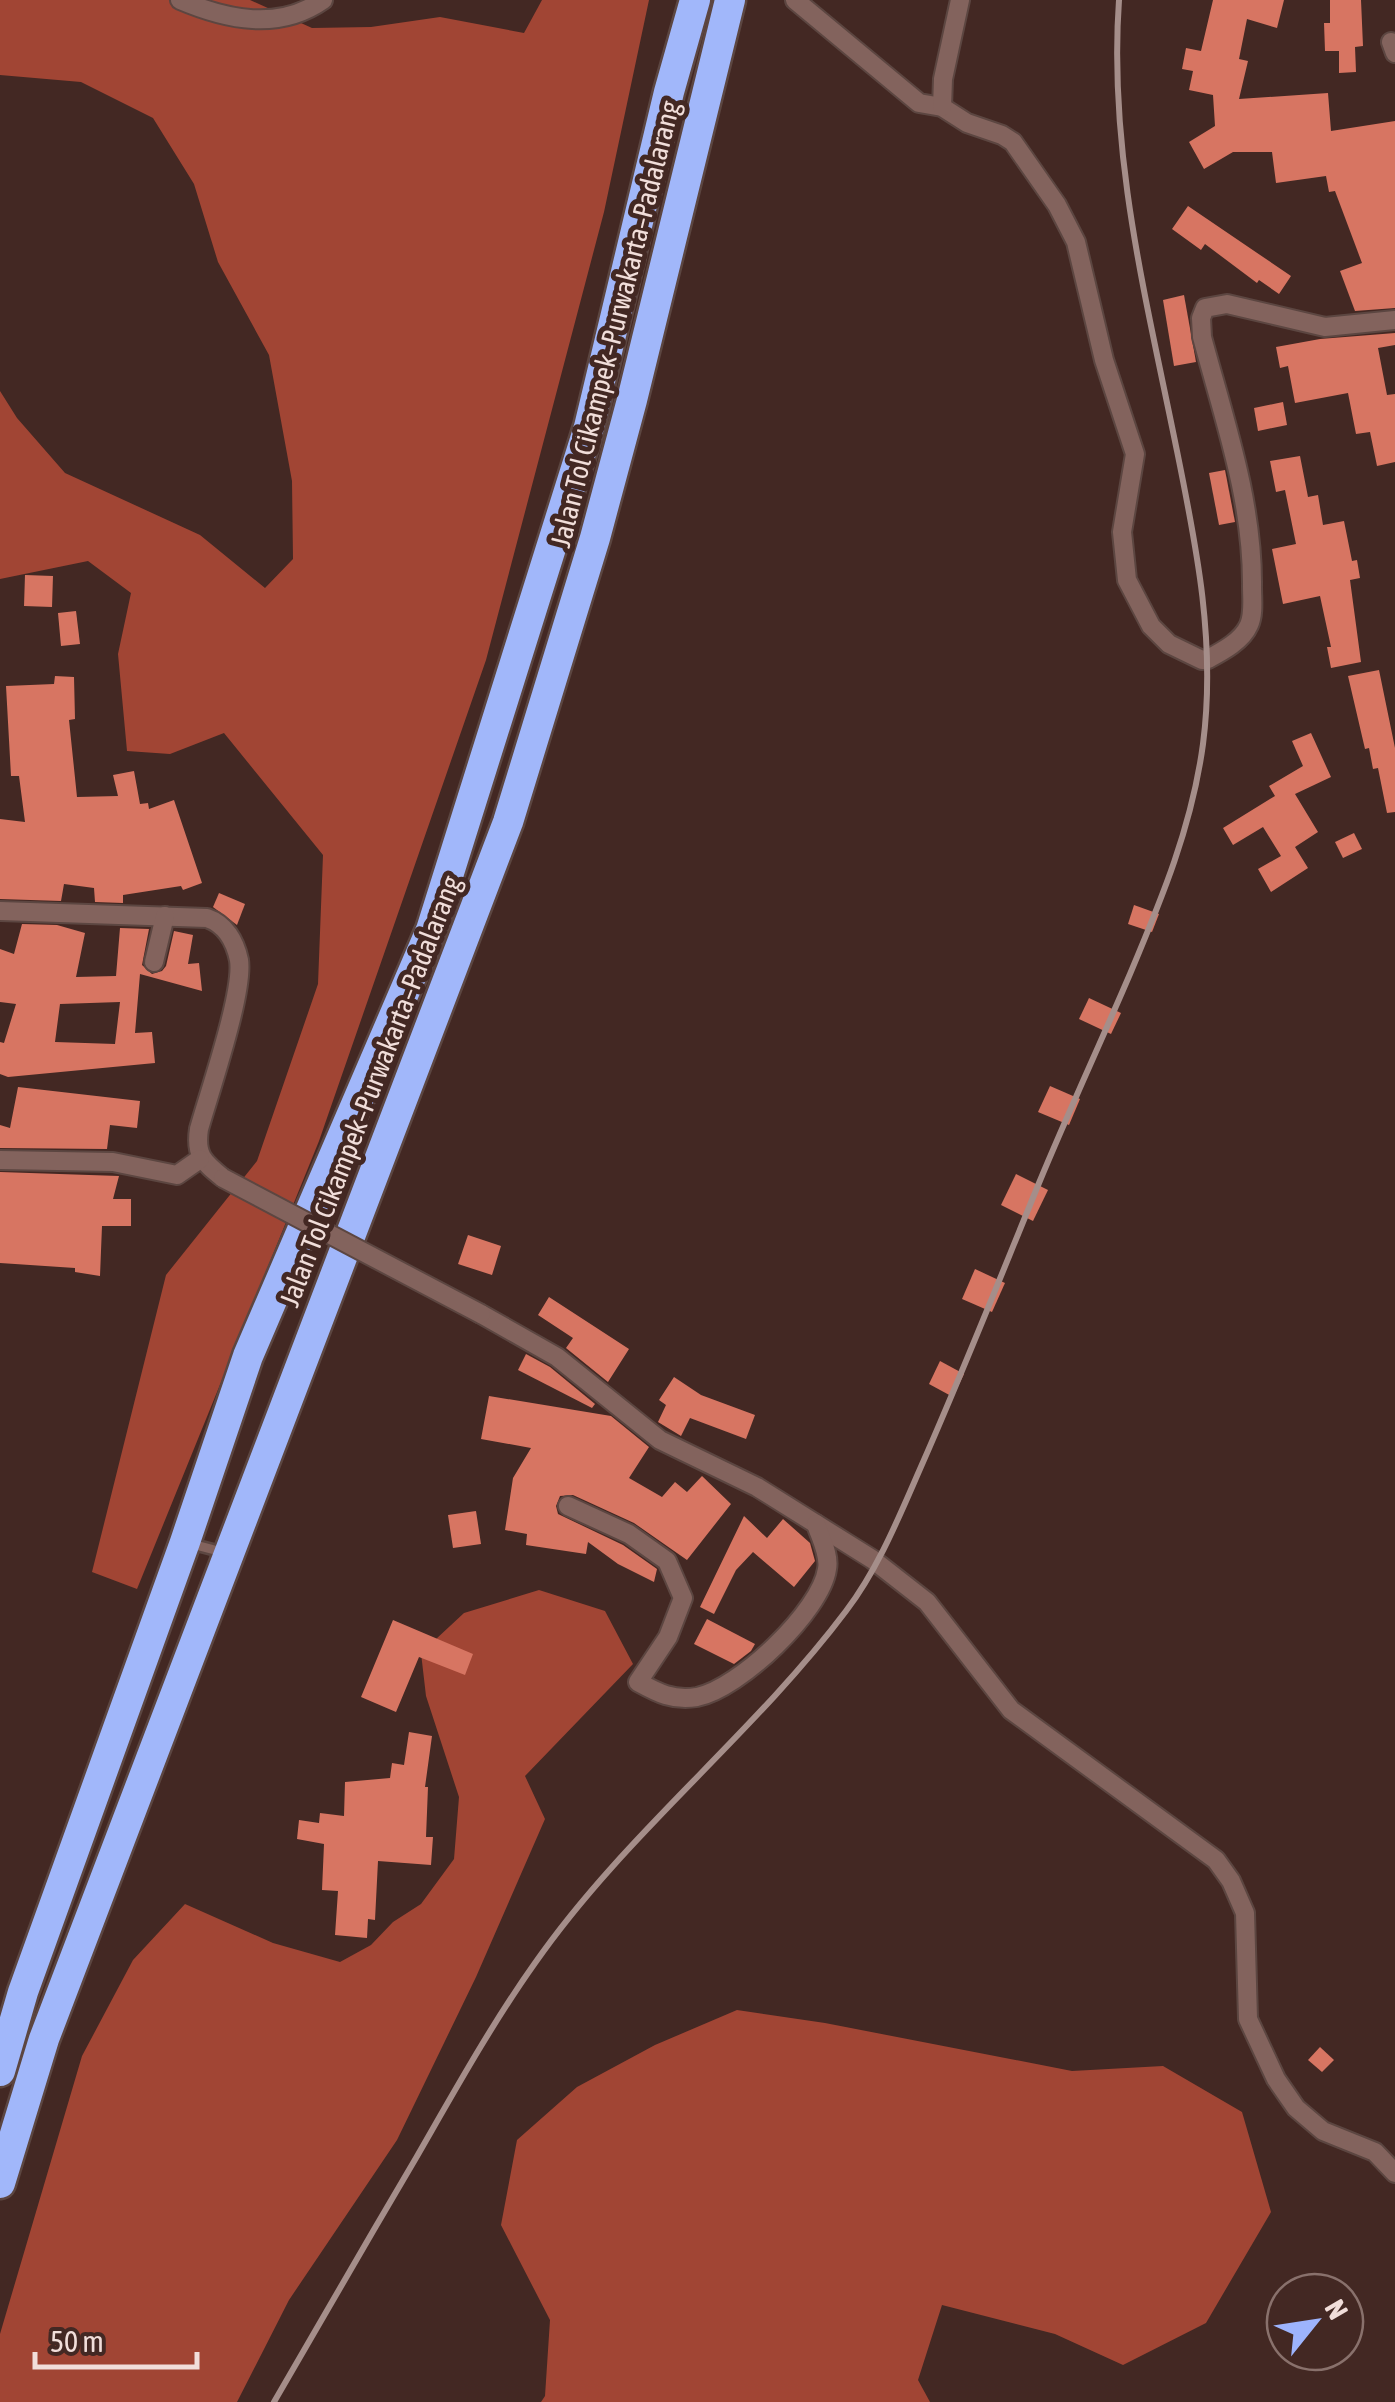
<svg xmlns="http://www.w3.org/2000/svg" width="1395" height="2402" font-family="'Asap Condensed',sans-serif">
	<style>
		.forest { fill: #a14534 }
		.building { fill: #d77562; fill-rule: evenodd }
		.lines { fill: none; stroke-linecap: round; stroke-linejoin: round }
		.service-casing { stroke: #5c4641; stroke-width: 14 }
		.minor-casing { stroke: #5c4641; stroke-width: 22 }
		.motorway-casing { stroke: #5c4641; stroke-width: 35 }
		.service { stroke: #83635d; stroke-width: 9 }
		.minor { stroke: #83635d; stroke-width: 18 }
		.motorway { stroke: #a1b7fa; stroke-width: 30 }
		.rail { stroke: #a58e8a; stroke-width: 6 }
		.minor-bridge-casing { stroke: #5c4641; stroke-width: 22; stroke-linecap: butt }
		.minor-bridge { stroke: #83635d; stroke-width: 18 }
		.labels { text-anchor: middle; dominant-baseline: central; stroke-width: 10; stroke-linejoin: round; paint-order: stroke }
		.street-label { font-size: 28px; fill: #f1deda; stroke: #432823 }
	</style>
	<rect width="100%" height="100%" fill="#432823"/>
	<g class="forest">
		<polygon points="0,0 250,0 312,28 371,27 440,17 524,33 542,0 649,0 604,212 486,660 319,1141 137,1589 92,1572 166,1275 257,1161 318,984 323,855 224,733 170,754 127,751 118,654 131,593 88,561 0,579 0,391 17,418 65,473 200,535 265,588 293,559 292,481 269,355 218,262 194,184 153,118 81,82 0,75"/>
		<polygon points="539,1590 605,1611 633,1664 525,1776 545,1819 476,1977 397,2140 289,2300 237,2402 0,2402 0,2334 82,2056 133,1960 185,1904 273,1943 340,1962 371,1945 393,1922 421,1904 454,1859 459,1797 426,1696 421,1653 464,1613"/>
		<polygon points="737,2010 825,2023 1072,2071 1163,2066 1242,2112 1271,2212 1206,2323 1123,2365 1055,2334 942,2305 918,2380 930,2402 541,2402 545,2396 550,2320 501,2225 517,2140 577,2087 655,2045"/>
	</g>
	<g class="building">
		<polygon points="1213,0 1284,0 1277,28 1247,19 1239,59 1248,61 1239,99 1328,93 1331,131 1395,121 1395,308 1355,311 1340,271 1362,263 1335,191 1329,192 1326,176 1276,183 1272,152 1233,152 1204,169 1189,142 1215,126 1213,95 1189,90 1193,71 1182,69 1186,48 1201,51"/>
		<polygon points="1330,0 1361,0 1363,46 1355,47 1356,72 1339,73 1339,51 1325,51 1324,23 1330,23"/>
		<polygon points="1188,206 1291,276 1279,294 1259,280 1257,283 1205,244 1201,250 1172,229"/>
		<polygon points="1184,295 1196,362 1174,366 1163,300"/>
		<polygon points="1395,333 1395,345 1378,348 1387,395 1395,394 1395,462 1377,466 1370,432 1356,434 1348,393 1295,403 1288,366 1280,368 1276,347 1320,339"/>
		<polygon points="1283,402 1287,425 1258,431 1254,408"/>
		<polygon points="1300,456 1308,497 1318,495 1323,525 1344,521 1352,561 1357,560 1360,578 1350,580 1361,662 1331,668 1327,647 1331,647 1320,596 1283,604 1272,549 1296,544 1285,490 1276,492 1270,461"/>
		<polygon points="1225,470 1235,522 1219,525 1209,473"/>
		<polygon points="25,575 53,576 52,607 24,606"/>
		<polygon points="76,611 80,644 61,646 58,613"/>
		<polygon points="1379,670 1395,748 1395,812 1387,813 1378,768 1373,769 1369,748 1365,749 1348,676"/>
		<polygon points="55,676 74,677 75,719 69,720 77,797 118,796 113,775 134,771 140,804 148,803 149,809 174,800 202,883 183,890 181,886 123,895 123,903 95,902 94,888 64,884 61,901 0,899 0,819 25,822 19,776 11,776 6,686 54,684"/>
		<polygon points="1311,733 1331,777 1295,794 1318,832 1295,847 1308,868 1271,892 1258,869 1281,856 1263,827 1233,845 1223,828 1275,796 1269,786 1303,766 1292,741"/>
		<polygon points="1354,833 1362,849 1343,858 1335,842"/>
		<polygon points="219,893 245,904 237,925 213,907"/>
		<polygon points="1134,905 1159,914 1152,932 1128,924"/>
		<path d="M22 924 57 925 85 933 76 977 116 976 120 928 149 929 142 965 152 974 162 971 166 966 174 931 193 935 188 964 199 963 202 991 140 974 135 1033 152 1032 155 1063 8 1077 0 1074V1042L4 1043 16 1004 0 1002V949L14 954ZM120 1002 115 1044 55 1042 60 1004Z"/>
		<polygon points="1089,998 1121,1013 1111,1034 1079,1019"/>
		<polygon points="1050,1086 1080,1099 1069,1125 1038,1112"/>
		<polygon points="18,1087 140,1101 137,1128 110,1125 107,1149 0,1148 0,1125 10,1128"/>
		<polygon points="0,1172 119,1176 113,1199 131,1199 131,1226 102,1226 100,1276 75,1272 75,1268 0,1263"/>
		<polygon points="1016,1174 1048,1190 1033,1221 1001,1205"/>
		<polygon points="468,1235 501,1246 492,1275 458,1264"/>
		<polygon points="975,1269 1005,1283 992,1312 962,1299"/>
		<polygon points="549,1297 629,1349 608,1382 566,1348 573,1338 538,1315"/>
		<polygon points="526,1354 550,1367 595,1404 592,1408 518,1370"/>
		<polygon points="940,1361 964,1374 953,1397 929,1384"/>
		<polygon points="674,1377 701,1395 755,1415 746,1439 690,1418 681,1436 658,1422 666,1405 659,1400"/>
		<polygon points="489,1396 611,1416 649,1447 629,1478 662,1497 675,1482 687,1492 702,1476 731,1504 687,1560 634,1523 573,1495 560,1496 556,1506 558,1514 623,1545 657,1569 654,1582 618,1564 588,1542 586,1554 526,1545 527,1534 505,1530 513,1478 531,1448 481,1439"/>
		<polygon points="476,1511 481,1544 453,1548 448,1515"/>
		<polygon points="744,1516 767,1538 783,1519 810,1543 815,1561 794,1587 753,1552 736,1570 714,1614 700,1607"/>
		<polygon points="707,1619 755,1644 751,1651 734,1664 694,1644"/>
		<polygon points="393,1620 473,1654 465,1675 419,1657 396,1712 361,1697"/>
		<polygon points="409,1732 432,1736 425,1787 428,1787 426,1837 433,1837 431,1865 378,1861 375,1920 368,1919 367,1938 335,1935 338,1891 322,1890 324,1844 297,1839 299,1820 319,1823 320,1813 344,1816 345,1782 390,1778 392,1763 404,1765"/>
		<polygon points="1320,2047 1334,2060 1322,2072 1308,2060"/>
	</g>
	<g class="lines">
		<defs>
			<polyline id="service" points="188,1543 226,1553"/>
			<g id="minor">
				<path d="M180 0C227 20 279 31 323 0"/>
				<path d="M795 0 919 103 942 107 967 123 1002 135 1013 142 1057 205 1076 242 1104 360 1135 454 1122 532 1127 580 1151 626 1169 644 1202 660 1208 659C1223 651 1242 641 1249 625 1254 614 1252 599 1252 587 1253 501 1224 419 1202 337L1201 318 1205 308 1227 304 1325 327 1395 320"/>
				<polyline points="1391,42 1395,53"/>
				<polyline points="942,107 943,79 960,0"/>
				<path d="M0 911 207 918C225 924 235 941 239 960 244 992 209 1093 199 1129 195 1155 203 1162 223 1178"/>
				<polyline points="154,962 165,916"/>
				<polyline points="0,1160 113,1162 177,1175 200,1159"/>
				<polyline points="481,1314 557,1357 660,1440 757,1487 872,1559 927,1602 1011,1710 1216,1860 1231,1881 1245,1913 1248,2019 1276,2079 1296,2108 1323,2131 1375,2152 1395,2173"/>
				<path d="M568 1506 629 1534 667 1561 683 1598 668 1637 638 1682C658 1693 673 1701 697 1697 739 1689 821 1611 827 1569 830 1555 820 1537 816 1524"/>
			</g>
			<g id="motorway">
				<polyline points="0,2071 23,1992 185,1542 248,1356 431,930 589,427 669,92 695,0"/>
				<polyline points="0,2183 44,2039 508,822 595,538 632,400 730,0"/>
			</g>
		</defs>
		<use href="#service" class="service-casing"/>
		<use href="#minor" class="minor-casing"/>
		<use href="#motorway" class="motorway-casing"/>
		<use href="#service" class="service"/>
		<use href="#minor" class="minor"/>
		<use href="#motorway" class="motorway"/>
		<path class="rail" d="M274 2402C321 2321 368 2239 416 2158 454 2092 491 2025 535 1963 625 1834 752 1736 846 1611 878 1569 899 1517 920 1469 962 1374 1000 1278 1039 1183 1068 1113 1100 1044 1130 974 1162 898 1192 826 1203 744 1216 644 1197 549 1177 451 1147 302 1108 153 1119 0"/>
		<defs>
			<polyline id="minor-bridge" points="223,1178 481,1314"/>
		</defs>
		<use href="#minor-bridge" class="minor-bridge-casing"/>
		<use href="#minor-bridge" class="minor-bridge"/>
	</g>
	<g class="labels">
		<g class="street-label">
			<text transform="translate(615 324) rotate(-76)">Jalan Tol Cikampek–Purwakarta–Padalarang</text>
			<text transform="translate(370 1091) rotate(-69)">Jalan Tol Cikampek–Purwakarta–Padalarang</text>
		</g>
	</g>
	<g transform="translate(1315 2322) rotate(60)"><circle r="48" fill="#432823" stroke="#89716c" stroke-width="2.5"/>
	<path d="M0-8L18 38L0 25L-18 38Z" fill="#9db4fd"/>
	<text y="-15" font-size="28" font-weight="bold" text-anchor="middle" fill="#f1deda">N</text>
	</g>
	<path d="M35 2352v15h162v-15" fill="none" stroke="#f1deda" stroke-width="5"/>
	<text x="50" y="2352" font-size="30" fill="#f1deda" stroke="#432823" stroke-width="8" paint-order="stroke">50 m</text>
</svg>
